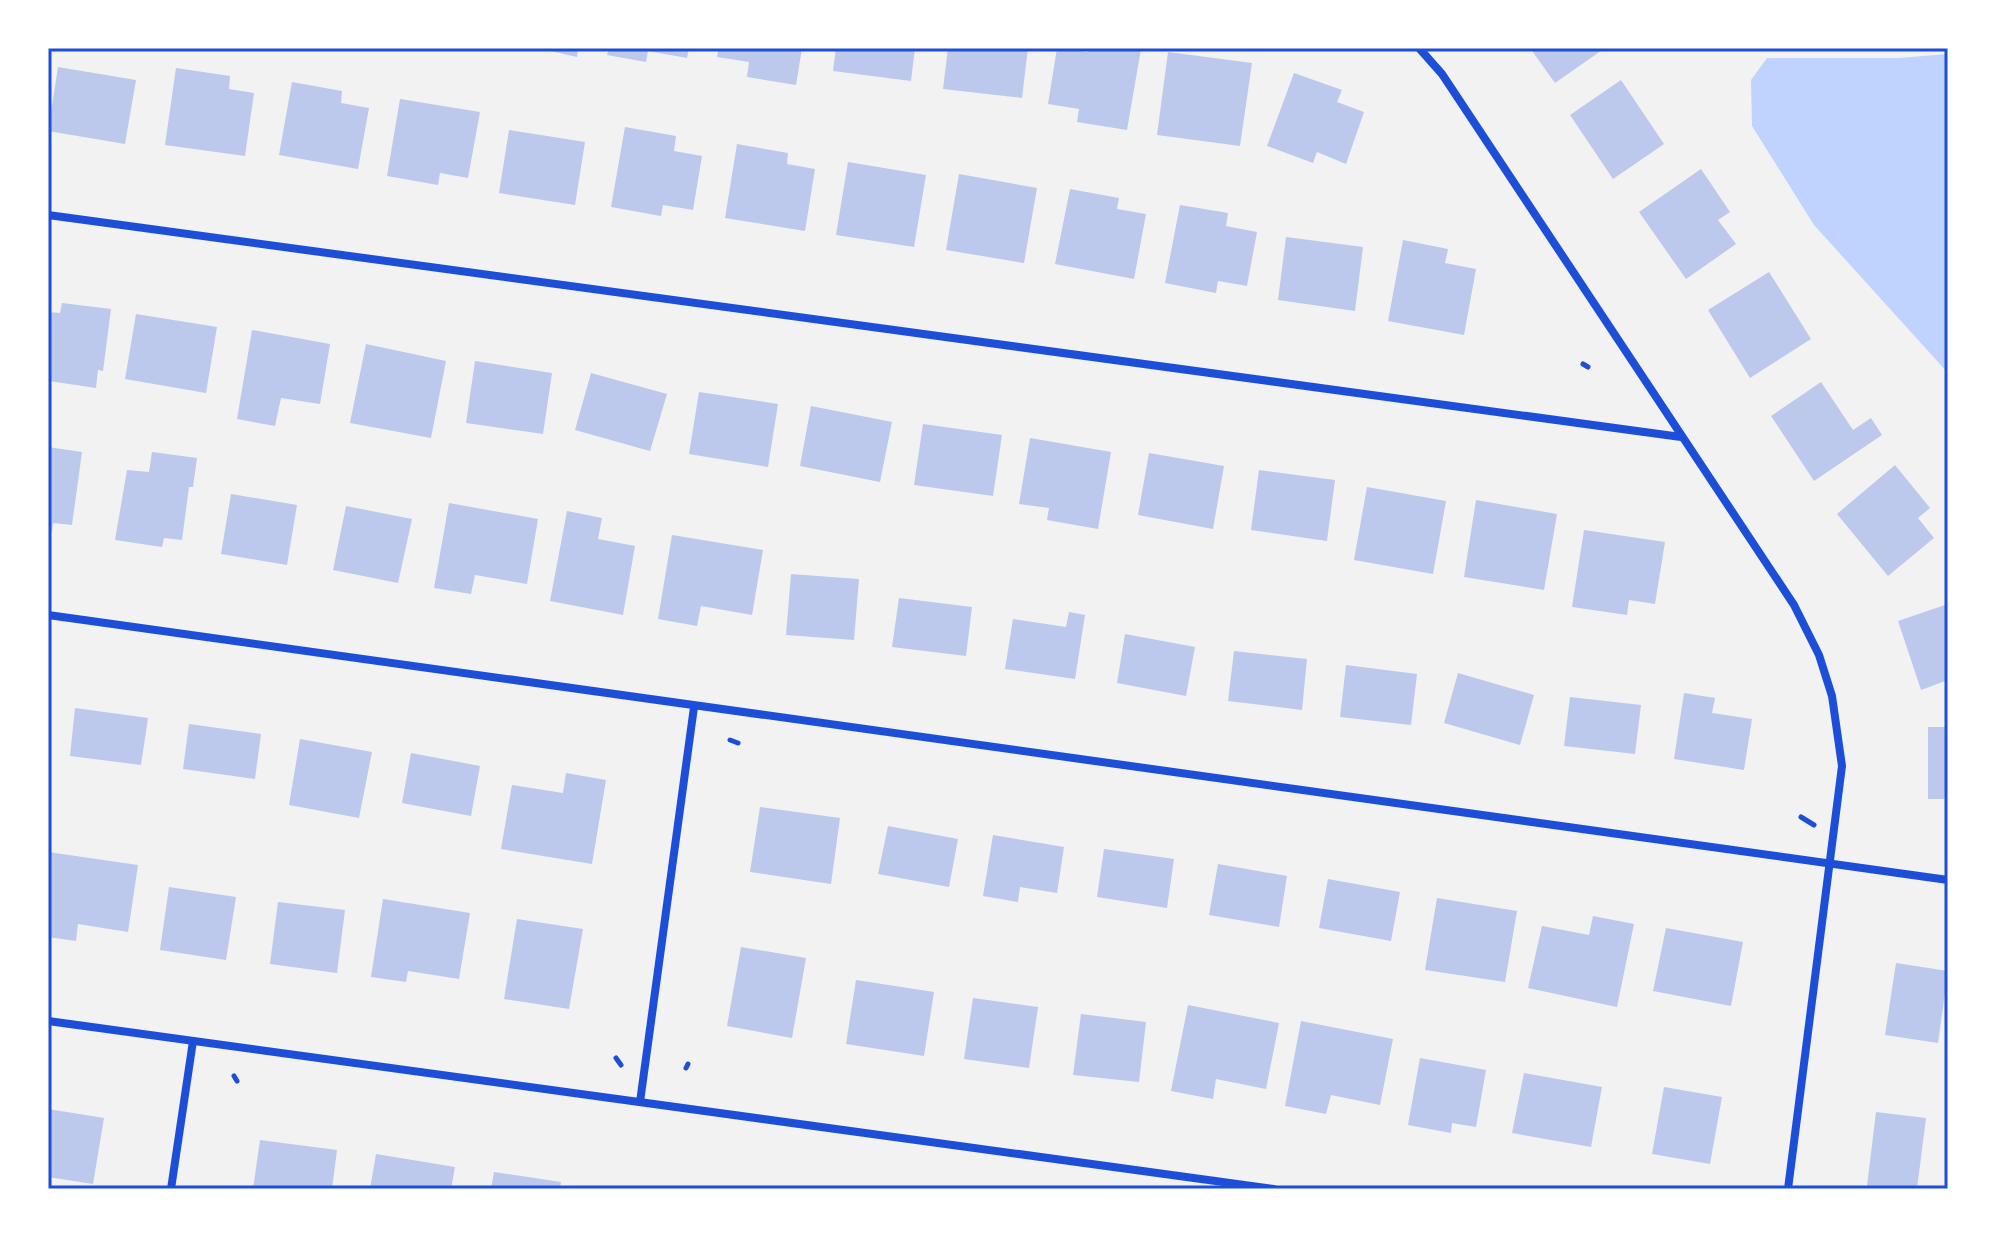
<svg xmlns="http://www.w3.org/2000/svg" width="1996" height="1237" font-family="'Nunito Sans',sans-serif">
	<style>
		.water { fill: #bfd3fe }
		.building { fill: #bdc9ec }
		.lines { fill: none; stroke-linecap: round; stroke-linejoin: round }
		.path { stroke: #1d4ed8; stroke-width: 5 }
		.minor { stroke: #1d4ed8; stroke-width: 8 }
		.neatline { fill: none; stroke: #1d4ed8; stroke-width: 3 }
	</style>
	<rect width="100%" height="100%" fill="#f2f2f2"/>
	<polygon class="water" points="1948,54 1948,373 1814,225 1752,126 1751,80 1767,58 1899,58"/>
	<g class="building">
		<polygon points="538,48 578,48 577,57"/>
		<polygon points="609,48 689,48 687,58 648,51 646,62 607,55"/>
		<polygon points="719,48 802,48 796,85 747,77 749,62 717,57"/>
		<polygon points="836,48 915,48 911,81 833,71"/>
		<polygon points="948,48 1028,48 1022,98 943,89"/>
		<polygon points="1057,48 1088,52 1089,48 1141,49 1127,130 1077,122 1079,109 1048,104"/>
		<polygon points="1530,48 1605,48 1555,83"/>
		<polygon points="1168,52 1252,63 1240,146 1157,135"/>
		<polygon points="58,67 136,80 125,144 48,131"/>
		<polygon points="176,68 230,76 229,89 254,93 245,156 165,145"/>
		<polygon points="1294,73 1342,90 1337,102 1364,112 1346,164 1317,152 1313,163 1267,146"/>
		<polygon points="1621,80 1664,144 1613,179 1570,115"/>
		<polygon points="292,82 342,91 341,103 369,108 358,169 279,155"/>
		<polygon points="400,99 480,112 468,178 440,173 438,185 387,176"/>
		<polygon points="625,127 676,136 674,151 702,156 693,210 663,205 661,216 611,207"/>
		<polygon points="509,130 585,142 575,205 499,193"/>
		<polygon points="737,144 788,153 787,164 815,169 805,231 725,218"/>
		<polygon points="848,162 926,175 914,247 836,235"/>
		<polygon points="1701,169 1730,212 1718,220 1736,244 1686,279 1639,212"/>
		<polygon points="959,174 1037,188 1024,263 946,250"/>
		<polygon points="1070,189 1119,198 1117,209 1146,214 1134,279 1055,264"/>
		<polygon points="1180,205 1228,213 1226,226 1257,232 1247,286 1218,281 1216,293 1165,283"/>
		<polygon points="1286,237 1363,247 1355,311 1278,300"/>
		<polygon points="1403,240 1448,249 1445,263 1476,269 1464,335 1388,321"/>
		<polygon points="1769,272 1811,339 1750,378 1708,310"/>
		<polygon points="62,303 111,309 103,371 98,370 96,388 49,381 48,312 60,313"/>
		<polygon points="136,314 217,327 206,393 125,379"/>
		<polygon points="252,330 330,344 320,404 281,398 275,426 237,419"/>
		<polygon points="366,344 446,361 431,438 350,423"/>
		<polygon points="475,361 552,373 543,434 466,423"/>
		<polygon points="591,373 667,394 650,451 575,430"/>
		<polygon points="1821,382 1853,430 1871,418 1882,435 1814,481 1771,416"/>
		<polygon points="699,392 778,404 768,467 689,454"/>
		<polygon points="811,406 892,422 880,482 800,466"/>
		<polygon points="923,424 1002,435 993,496 914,485"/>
		<polygon points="1030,438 1111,452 1098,529 1047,520 1049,508 1019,504"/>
		<polygon points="48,447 82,452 72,525 53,523 52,532 48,531"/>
		<polygon points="152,452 197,458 193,487 189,487 182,540 164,538 162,547 115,540 127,470 149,472"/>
		<polygon points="1149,453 1224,466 1213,529 1138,515"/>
		<polygon points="1895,465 1930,508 1918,518 1934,538 1888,576 1837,514"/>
		<polygon points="1259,470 1335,480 1327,541 1251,530"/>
		<polygon points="1367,487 1446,501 1433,574 1354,560"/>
		<polygon points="231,494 297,505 287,565 221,554"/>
		<polygon points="1476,500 1557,514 1544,590 1464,577"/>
		<polygon points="449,503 538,519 527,584 475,575 471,594 434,588"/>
		<polygon points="346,506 412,519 398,583 333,570"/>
		<polygon points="567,511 602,518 598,539 635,546 623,615 550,601"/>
		<polygon points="1584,530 1665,542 1655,604 1629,600 1627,615 1572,607"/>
		<polygon points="672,535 763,550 752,615 701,606 697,626 658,619"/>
		<polygon points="791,574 859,579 854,640 786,635"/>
		<polygon points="899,598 972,607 966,656 892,647"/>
		<polygon points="1945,605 1948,615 1948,680 1921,690 1898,621"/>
		<polygon points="1069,612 1085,615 1075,679 1005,669 1013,619 1066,627"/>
		<polygon points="1125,634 1195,647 1186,696 1117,683"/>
		<polygon points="1234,651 1307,659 1302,710 1228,701"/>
		<polygon points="1346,665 1417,674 1411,725 1340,717"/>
		<polygon points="1458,673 1534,695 1520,745 1444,723"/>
		<polygon points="1684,693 1715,698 1712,713 1752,719 1744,770 1674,759"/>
		<polygon points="1570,697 1641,705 1635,754 1564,746"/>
		<polygon points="75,708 148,718 141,765 70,756"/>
		<polygon points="189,724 261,734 255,779 183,769"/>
		<rect x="1928" y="727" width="20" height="72"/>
		<polygon points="300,739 372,752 359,818 289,805"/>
		<polygon points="411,753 480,766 471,816 402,803"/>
		<polygon points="566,773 606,780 592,864 501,849 512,785 563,793"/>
		<polygon points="760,807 840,818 831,884 750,872"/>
		<polygon points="888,826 958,839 949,887 878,874"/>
		<polygon points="993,835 1064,847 1057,893 1020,887 1018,902 983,896"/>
		<polygon points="1104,849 1174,859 1167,908 1097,897"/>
		<polygon points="48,852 138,865 128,932 78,924 76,941 48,937"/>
		<polygon points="1218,864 1287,876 1279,927 1209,915"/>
		<polygon points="1328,879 1400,892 1391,941 1319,928"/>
		<polygon points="169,887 236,897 226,960 160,950"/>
		<polygon points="1437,898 1517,911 1505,982 1425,970"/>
		<polygon points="383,899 470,913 459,979 408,971 406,982 371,977"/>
		<polygon points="278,902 345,910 337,973 270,964"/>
		<polygon points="1593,916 1634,924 1617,1007 1528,988 1542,926 1589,935"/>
		<polygon points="517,919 583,929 569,1009 504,999"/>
		<polygon points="1666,928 1743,942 1731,1006 1653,991"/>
		<polygon points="741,947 806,958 792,1038 727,1026"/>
		<polygon points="1896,963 1948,971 1938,1043 1885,1035"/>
		<polygon points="856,980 934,992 924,1056 846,1044"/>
		<polygon points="973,998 1038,1007 1029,1068 964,1059"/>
		<polygon points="1188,1005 1279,1023 1266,1089 1216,1079 1213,1099 1171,1091"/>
		<polygon points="1081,1014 1146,1022 1139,1082 1073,1075"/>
		<polygon points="1301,1021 1393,1039 1380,1105 1331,1095 1326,1114 1285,1106"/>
		<polygon points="1420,1058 1486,1070 1476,1127 1452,1123 1451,1133 1408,1125"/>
		<polygon points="1524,1073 1602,1087 1591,1147 1512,1133"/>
		<polygon points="1664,1087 1722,1097 1710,1164 1652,1154"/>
		<polygon points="48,1109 104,1118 93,1184 48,1177"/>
		<polygon points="1876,1112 1926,1118 1917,1189 1867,1186"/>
		<polygon points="260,1140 337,1150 332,1189 253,1189"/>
		<polygon points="376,1154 455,1167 451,1189 370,1189"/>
		<polygon points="494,1172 561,1182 560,1189 491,1189"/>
	</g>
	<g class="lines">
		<g class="path">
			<polyline points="1583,364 1588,367"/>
			<polyline points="730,740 738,743"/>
			<polyline points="1801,817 1814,825"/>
			<polyline points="616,1058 621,1065"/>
			<polyline points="686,1068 688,1064"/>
			<polyline points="234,1076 237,1081"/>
		</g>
		<g class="minor">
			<polyline points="1419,48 1442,74 1794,605 1819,655 1832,696 1842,766 1788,1189"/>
			<polyline points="48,215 1681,437"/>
			<polyline points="48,615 1948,880"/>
			<polyline points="48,1021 1274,1189"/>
			<polyline points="640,1102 694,707"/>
			<polyline points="171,1189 193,1041"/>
		</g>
	</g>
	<rect width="1996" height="1237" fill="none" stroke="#ffffff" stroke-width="100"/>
	<rect x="50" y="50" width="1896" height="1137" class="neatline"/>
</svg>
